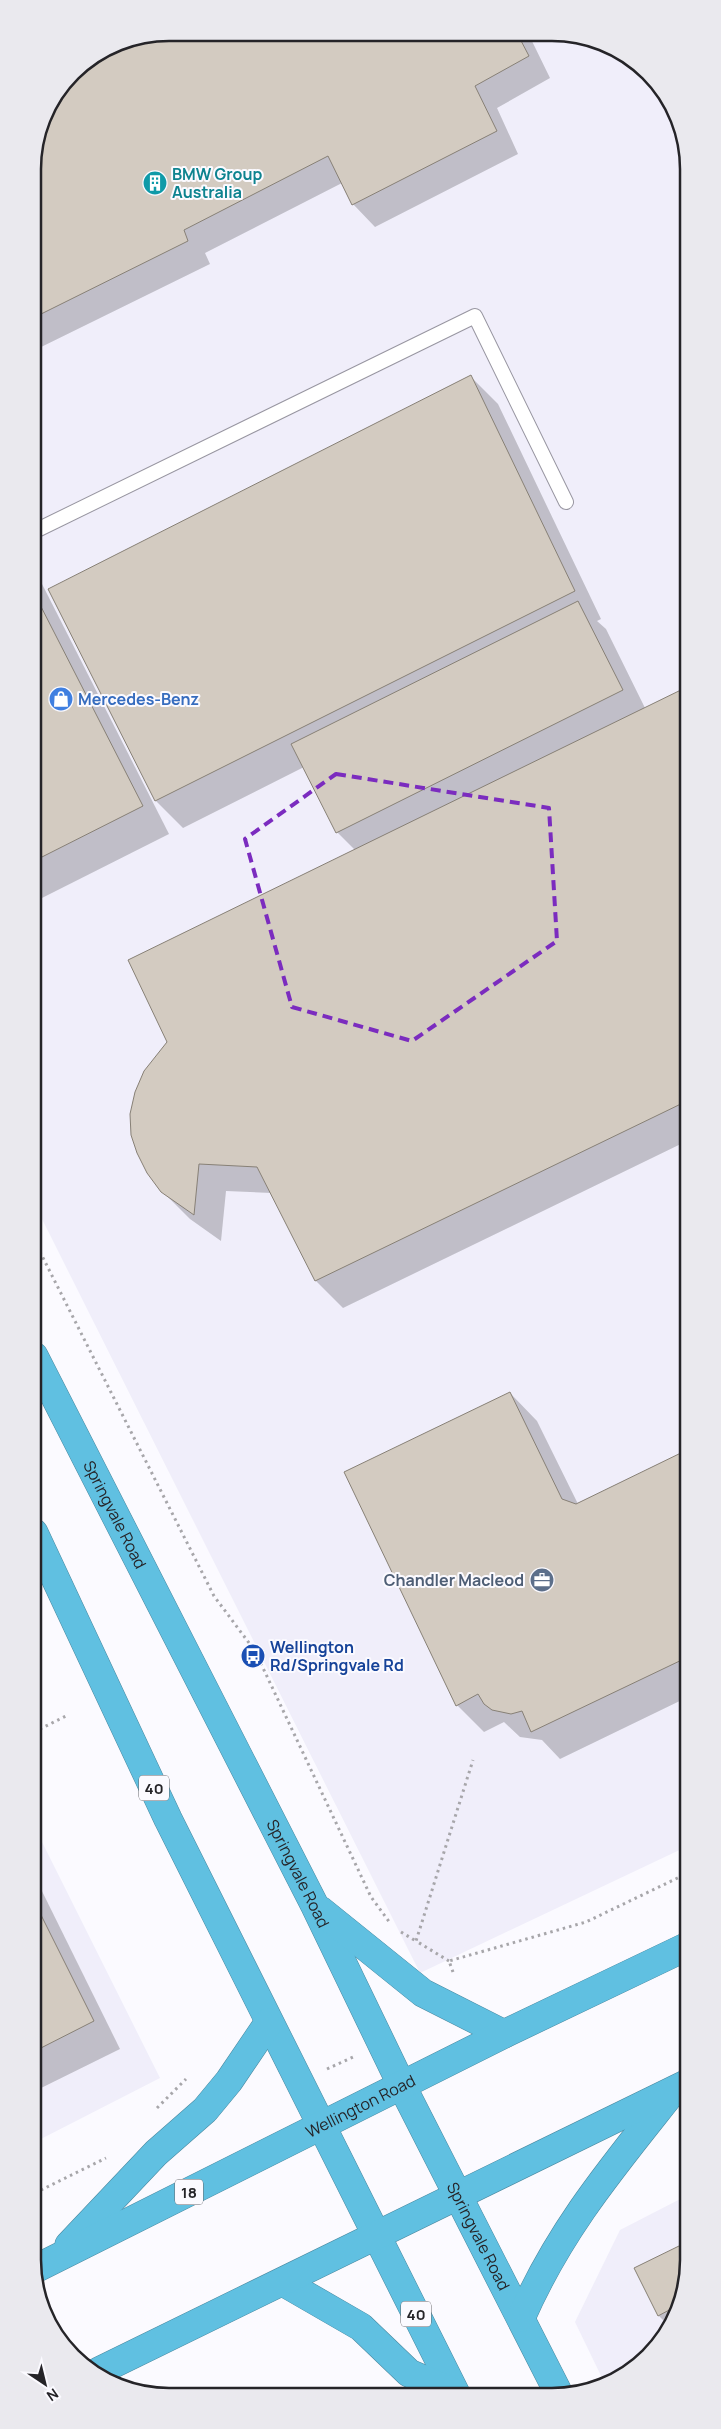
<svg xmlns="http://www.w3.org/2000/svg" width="721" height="2429" font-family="Manrope,sans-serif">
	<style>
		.built { fill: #f0eefa }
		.shadow { fill: #0003 }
		.building { fill: #d3cbc1; stroke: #878076 }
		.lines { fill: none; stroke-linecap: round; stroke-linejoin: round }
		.lane-casing { stroke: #9896a1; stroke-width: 16 }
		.highway-casing { stroke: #4b89a0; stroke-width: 29 }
		.path { stroke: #a7a6aa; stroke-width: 3; stroke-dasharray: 2.5 4; stroke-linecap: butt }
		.lane { stroke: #fff; stroke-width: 14 }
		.highway { stroke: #60c0e1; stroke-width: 28 }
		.marked { fill: none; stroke: #7b2cbf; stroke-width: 4; stroke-dasharray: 10 6; stroke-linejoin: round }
		.labels { text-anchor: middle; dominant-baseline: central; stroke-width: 4; stroke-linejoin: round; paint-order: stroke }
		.shield { fill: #fbfaff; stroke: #656468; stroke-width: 1 }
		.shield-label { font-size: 15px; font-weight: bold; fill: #252428 }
		.culture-label { font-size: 16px; font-weight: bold; fill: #0d838f; stroke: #fbfaff; text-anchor: start }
		.shop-label { font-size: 16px; font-weight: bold; fill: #366cbe; stroke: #fbfaff; text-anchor: start }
		.street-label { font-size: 16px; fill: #252428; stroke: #fbfaff }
		.service-label { font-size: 16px; font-weight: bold; fill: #4e5e75; stroke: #fbfaff; text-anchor: end }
		.transit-label { font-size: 16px; font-weight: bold; fill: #164399; stroke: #fbfaff; text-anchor: start }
		.rim { fill: none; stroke: #252428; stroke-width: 2.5 }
	</style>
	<rect width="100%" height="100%" fill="#fbfaff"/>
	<g class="built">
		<polygon points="169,33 579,35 649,73 686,143 688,1846 420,1973 34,1203 33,160 43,116 73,72 117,43"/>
		<polygon points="35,1828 160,2078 35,2142"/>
		<polygon points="688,2195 688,2269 678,2312 654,2350 620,2378 605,2384 575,2322 620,2230"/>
	</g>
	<g class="shadow">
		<polygon points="169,32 529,35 550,78 497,108 518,154 375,227 353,204 342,183 205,253 210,264 33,351 33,160 43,116 73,72 117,43"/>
		<polygon points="471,377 498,404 601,619 597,621 606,629 645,708 687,688 687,1141 343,1308 316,1281 272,1193 226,1191 221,1241 190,1219 162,1191 355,850 337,832 304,767 183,828 156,801"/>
		<polygon points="33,575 42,584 169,834 34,902"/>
		<polygon points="510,1393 537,1421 578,1504 687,1451 688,1697 560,1759 542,1740 520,1737 504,1722 484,1732 457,1705"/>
		<polygon points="35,1877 120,2049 35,2091"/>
		<polygon points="681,2246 688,2253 688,2269 678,2312 669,2326 659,2316"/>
	</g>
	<g class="building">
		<polygon points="169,32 518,35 529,56 475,86 497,131 352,205 328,156 184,230 188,241 33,318 33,160 43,116 73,72 117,43"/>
		<polygon points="471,375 575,591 155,801 48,589"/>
		<polygon points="33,591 143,806 34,861"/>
		<polygon points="578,601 623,690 336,833 291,744"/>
		<polygon points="687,687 687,1101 315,1281 257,1167 199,1164 194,1215 161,1192 147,1173 137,1153 131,1135 130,1114 135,1092 144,1071 167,1042 128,960"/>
		<polygon points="510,1392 562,1499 576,1504 687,1450 688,1657 531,1732 522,1711 511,1714 492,1710 484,1704 478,1694 456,1706 344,1472"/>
		<polygon points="35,1903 94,2021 35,2051"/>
		<polygon points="681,2245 688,2258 688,2269 678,2312 673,2320 671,2309 658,2316 634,2268"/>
	</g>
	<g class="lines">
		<defs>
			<polyline id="lane" points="33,532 475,316 566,502"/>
			<g id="highway">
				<path id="s1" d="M34 1356 315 1906 402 2086 559 2394"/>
				<polyline points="34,1533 168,1819 456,2394"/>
				<polyline points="320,1910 423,1993 504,2034"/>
				<polyline points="69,2245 156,2153 205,2110 229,2081 269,2022"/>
				<path id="s2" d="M35 2269 504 2034 688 1946"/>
				<polyline points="283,2282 361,2327 409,2373 455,2393"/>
				<path d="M521 2318C559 2231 611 2169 669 2096"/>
				<polyline points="99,2371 688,2083"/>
			</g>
		</defs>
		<use href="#lane" class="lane-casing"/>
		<use href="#highway" class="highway-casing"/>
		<g class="path">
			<polyline points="34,1240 214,1596 255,1651 371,1897 390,1923"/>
			<polyline points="34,1732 68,1715"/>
			<polyline points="401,1932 416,1941"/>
			<polyline points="449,1961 416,1941 473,1760"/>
			<polyline points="453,1972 449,1961 586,1922 688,1873"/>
			<polyline points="327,2069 353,2057"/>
			<polyline points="157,2108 186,2079"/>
			<polyline points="35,2193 106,2158"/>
		</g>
		<use href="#lane" class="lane"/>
		<use href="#highway" class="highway"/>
	</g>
	<path class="marked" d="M336 774 549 808 557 941 412 1041 292 1007 245 839Z"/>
	<defs>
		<symbol id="building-disc" viewBox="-11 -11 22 22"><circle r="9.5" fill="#0f9aa8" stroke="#fbfaff"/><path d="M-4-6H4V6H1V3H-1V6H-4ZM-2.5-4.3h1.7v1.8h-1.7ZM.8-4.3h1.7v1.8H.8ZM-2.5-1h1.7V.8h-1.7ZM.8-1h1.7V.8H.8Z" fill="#fff"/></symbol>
		<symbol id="shop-disc" viewBox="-11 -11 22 22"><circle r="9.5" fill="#3f7fe0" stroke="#fbfaff"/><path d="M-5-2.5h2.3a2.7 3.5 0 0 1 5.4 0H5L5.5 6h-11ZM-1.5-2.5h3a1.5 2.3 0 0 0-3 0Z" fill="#fff"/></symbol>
		<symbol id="office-disc" viewBox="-11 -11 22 22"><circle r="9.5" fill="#5c6f8a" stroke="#fbfaff"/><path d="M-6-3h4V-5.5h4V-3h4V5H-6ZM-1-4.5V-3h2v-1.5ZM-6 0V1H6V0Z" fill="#fff"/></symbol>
		<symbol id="bus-disc" viewBox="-11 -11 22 22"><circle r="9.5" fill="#1a4fb4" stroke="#fbfaff"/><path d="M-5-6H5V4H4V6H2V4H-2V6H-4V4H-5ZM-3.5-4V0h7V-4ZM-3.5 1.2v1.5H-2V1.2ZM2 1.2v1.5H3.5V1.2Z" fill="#fff"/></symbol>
	</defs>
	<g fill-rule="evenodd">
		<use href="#building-disc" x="141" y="169" width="28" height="28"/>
		<use href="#shop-disc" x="47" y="685" width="28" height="28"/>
		<use href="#office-disc" x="528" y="1566" width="28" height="28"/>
		<use href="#bus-disc" x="239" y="1642" width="28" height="28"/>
	</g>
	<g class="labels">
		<g class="shield">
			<rect x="139" y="1775.5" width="30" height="25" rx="4"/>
			<rect x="175" y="2179.5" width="28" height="25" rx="4"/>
			<rect x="401" y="2301.5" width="30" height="25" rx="4"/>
		</g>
		<g class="shield-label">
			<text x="154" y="1788">40</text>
			<text x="189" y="2192">18</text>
			<text x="416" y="2314">40</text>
		</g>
		<g class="culture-label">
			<text x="172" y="174">BMW Group<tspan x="172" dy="18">Australia</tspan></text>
		</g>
		<g class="shop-label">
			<text x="78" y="699">Mercedes-Benz</text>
		</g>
		<g class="street-label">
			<text stroke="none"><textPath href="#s1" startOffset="178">Springvale Road</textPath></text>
			<text stroke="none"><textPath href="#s1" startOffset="581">Springvale Road</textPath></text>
			<text stroke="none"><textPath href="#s2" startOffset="364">Wellington Road</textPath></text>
			<text stroke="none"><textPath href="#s1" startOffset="986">Springvale Road</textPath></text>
		</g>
		<g class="service-label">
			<text x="524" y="1580">Chandler Macleod</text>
		</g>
		<g class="transit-label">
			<text x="270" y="1647">Wellington<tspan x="270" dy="18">Rd/Springvale Rd</tspan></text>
		</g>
	</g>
	<path d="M0 0H721V2429H0ZM169 41H552A128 128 0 0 1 680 169V2260A128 128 0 0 1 552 2388H169A128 128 0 0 1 41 2260V169A128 128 0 0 1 169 41Z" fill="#eae9ee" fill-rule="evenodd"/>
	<path class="rim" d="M169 41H552A128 128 0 0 1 680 169V2260A128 128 0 0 1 552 2388H169A128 128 0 0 1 41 2260V169A128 128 0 0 1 169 41Z"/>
	<g transform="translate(45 2384) rotate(145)" stroke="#fbfaff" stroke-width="4" paint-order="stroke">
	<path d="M0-4L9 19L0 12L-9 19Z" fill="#252428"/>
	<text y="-8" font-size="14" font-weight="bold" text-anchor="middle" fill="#252428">N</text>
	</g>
</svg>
